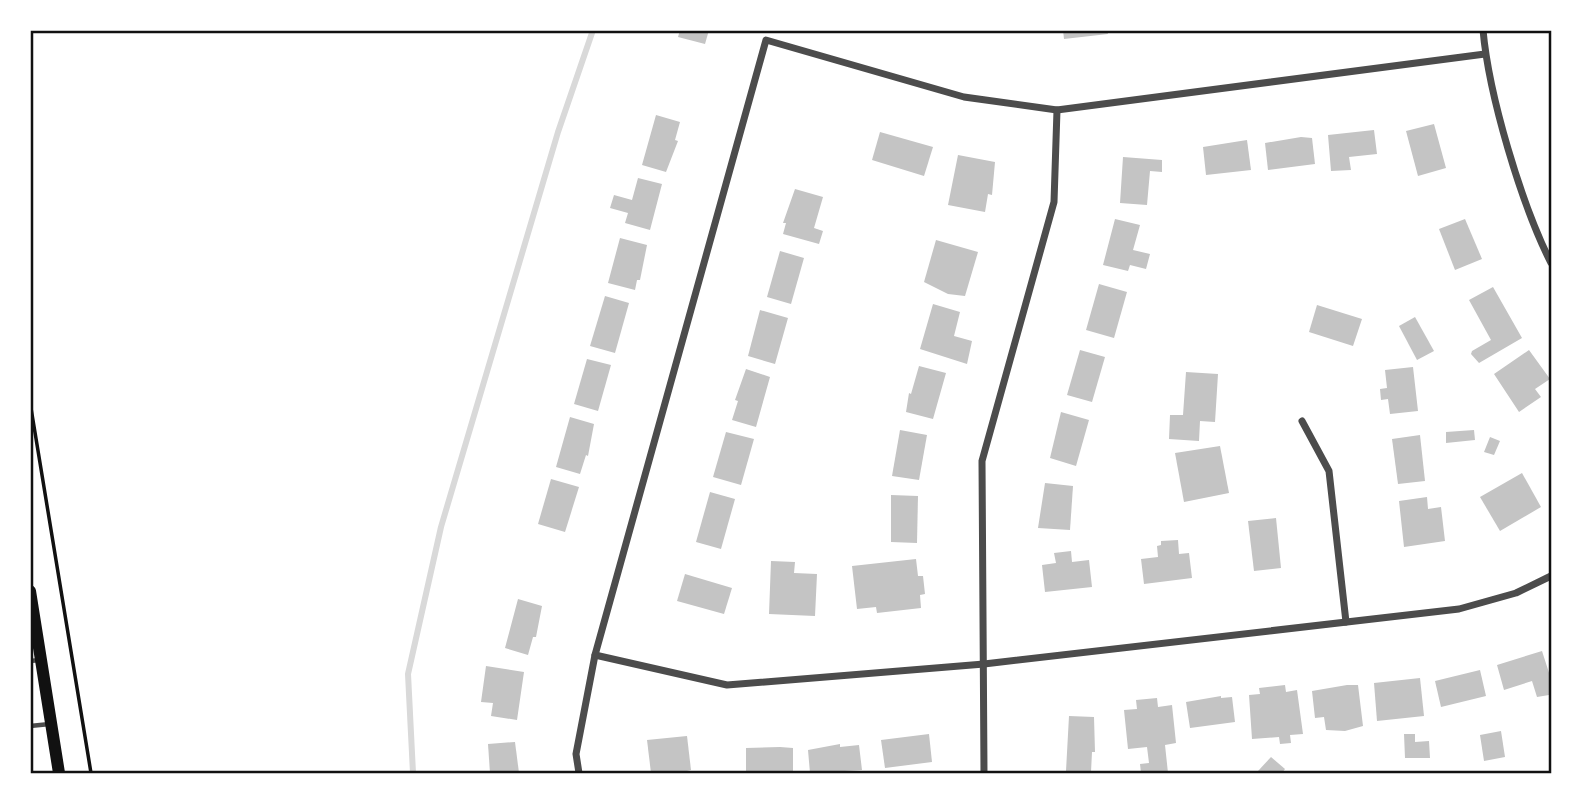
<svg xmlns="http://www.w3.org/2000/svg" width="1581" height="803" font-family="Ubuntu,sans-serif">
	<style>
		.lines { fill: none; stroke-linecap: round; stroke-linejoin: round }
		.stream { stroke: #d9d9d9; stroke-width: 6 }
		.building { fill: #c4c4c4 }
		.path { stroke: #111; stroke-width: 3.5 }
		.service { stroke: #4c4c4c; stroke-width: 4.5 }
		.minor { stroke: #4c4c4c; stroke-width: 7 }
		.secondary { stroke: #111; stroke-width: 12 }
		.neatline { fill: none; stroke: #111; stroke-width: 2.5 }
	</style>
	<rect width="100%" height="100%" fill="#fff"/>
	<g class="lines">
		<polyline class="stream" points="413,773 408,674 441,527 558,132 593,30"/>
	</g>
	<g class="building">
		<polygon points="680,30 709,30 705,44 678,37"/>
		<polygon points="1063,30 1107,30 1108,34 1064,39"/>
		<polygon points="656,115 680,122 675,140 678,141 666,172 642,165"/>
		<polygon points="1434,124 1446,168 1418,176 1406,131"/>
		<polygon points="1374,130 1377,154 1349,157 1351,170 1331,171 1328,135"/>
		<polygon points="880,132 933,147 924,176 872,160"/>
		<polygon points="1301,137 1312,138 1315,164 1268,170 1265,143"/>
		<polygon points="1247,140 1251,170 1206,175 1203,147"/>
		<polygon points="958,155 995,162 992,195 988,194 985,212 948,205"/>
		<polygon points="1123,157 1162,160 1162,172 1150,171 1147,205 1120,203"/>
		<polygon points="638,178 662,184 650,230 625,223 628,213 610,208 614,195 632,200"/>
		<polygon points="795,189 823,197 814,228 823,231 819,244 783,234 786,223 783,223"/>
		<polygon points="1115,219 1140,225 1133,250 1150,254 1146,269 1130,265 1128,271 1103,265"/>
		<polygon points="1465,219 1482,259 1455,270 1439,229"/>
		<polygon points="620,238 647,245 640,280 637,280 635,290 608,283"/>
		<polygon points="936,240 978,252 965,296 948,294 924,282"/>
		<polygon points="780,251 804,258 791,304 767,297"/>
		<polygon points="1099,284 1127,292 1114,338 1086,330"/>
		<polygon points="1493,287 1522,338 1479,363 1471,354 1472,351 1491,340 1469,300"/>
		<polygon points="605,296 629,303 615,353 590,346"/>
		<polygon points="933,304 960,312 954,336 972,341 967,364 920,349"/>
		<polygon points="1317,305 1362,319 1353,346 1309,332"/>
		<polygon points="760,310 788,318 775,364 748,356"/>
		<polygon points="1415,317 1434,351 1417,360 1399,326"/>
		<polygon points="1080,350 1105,357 1092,402 1067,395"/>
		<polygon points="1529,350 1550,379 1535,389 1541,397 1519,412 1494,374"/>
		<polygon points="587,359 611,365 598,411 574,404"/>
		<polygon points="919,366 946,373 933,419 906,412 909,393 911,394"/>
		<polygon points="1413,367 1418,411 1390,414 1388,399 1381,400 1380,389 1387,388 1385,370"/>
		<polygon points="746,369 770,377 756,427 732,420 738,401 735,400"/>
		<polygon points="1186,372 1218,374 1215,422 1200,421 1199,441 1169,439 1170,415 1183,415"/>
		<polygon points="1061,412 1089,420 1076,466 1050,458"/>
		<polygon points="570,417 594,424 588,456 586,455 580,474 556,467"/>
		<polygon points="900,430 927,435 919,480 892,476"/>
		<polygon points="1474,430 1475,440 1446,443 1446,432"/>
		<polygon points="726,432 754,439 741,485 713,477"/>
		<polygon points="1420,435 1425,481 1398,484 1392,439"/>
		<polygon points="1490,437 1500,441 1494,455 1484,452"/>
		<polygon points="1220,446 1229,493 1184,502 1175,453"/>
		<polygon points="1522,473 1541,507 1500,531 1480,497"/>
		<polygon points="551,479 579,487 565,532 538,524"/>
		<polygon points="1045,483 1073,486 1070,530 1038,528"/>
		<polygon points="710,492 735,499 721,549 696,542"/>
		<polygon points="891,495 918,496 917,543 891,542"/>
		<polygon points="1427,497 1428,509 1441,507 1445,541 1404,547 1399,501"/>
		<polygon points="1276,518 1281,568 1254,571 1248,521"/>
		<polygon points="1178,540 1179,554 1189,553 1192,578 1144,584 1141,559 1158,557 1157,546 1161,545 1161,541"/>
		<polygon points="1071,551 1072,562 1089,560 1092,587 1045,592 1042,565 1056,563 1054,553"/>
		<polygon points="916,559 918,576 923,576 925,594 920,595 921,608 877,613 876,607 857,609 852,566"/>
		<polygon points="771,561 795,562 794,573 817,574 815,616 769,614"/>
		<polygon points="685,574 732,588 724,614 677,601"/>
		<polygon points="518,599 542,606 536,637 533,637 528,655 505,648"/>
		<polygon points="1542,651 1551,679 1549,695 1537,697 1532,681 1504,690 1497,665"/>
		<polygon points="486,666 524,672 517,720 491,716 493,703 481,702"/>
		<polygon points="1480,670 1486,696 1441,707 1435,681"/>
		<polygon points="1420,678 1424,716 1377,721 1374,683"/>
		<polygon points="1285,685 1286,692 1297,690 1303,734 1290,735 1291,743 1280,744 1279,737 1252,739 1249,695 1260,694 1259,688"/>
		<polygon points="1347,685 1358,685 1363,726 1345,731 1326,730 1324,717 1315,718 1312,691"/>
		<polygon points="1221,696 1221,698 1232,697 1235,722 1190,728 1186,702"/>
		<polygon points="1157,698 1158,707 1172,705 1176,743 1165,745 1168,773 1141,773 1140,764 1149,763 1147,747 1128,749 1124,710 1137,709 1136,700"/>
		<polygon points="1069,716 1094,717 1095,752 1092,752 1091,772 1066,771"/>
		<polygon points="1501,731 1505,757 1484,761 1480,735"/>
		<polygon points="929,734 932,762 885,768 881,740"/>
		<polygon points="1404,734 1415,734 1415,742 1429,741 1430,758 1405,758"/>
		<polygon points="687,736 691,770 679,773 651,773 647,740"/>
		<polygon points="515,742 519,773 490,773 488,744"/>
		<polygon points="840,744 840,747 859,745 862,770 810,773 808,750"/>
		<polygon points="780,747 793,748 793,773 746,773 746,748"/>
		<polygon points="1271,757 1285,769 1282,773 1261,773 1258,771"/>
	</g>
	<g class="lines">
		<polyline class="path" points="30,402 91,773"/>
		<g class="service">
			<polyline points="30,661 40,660"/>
			<polyline points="30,726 50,724"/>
		</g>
		<g class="minor">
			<path d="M1483 30C1489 96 1521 203 1551 263"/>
			<polyline points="1302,421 1329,471 1346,622"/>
			<polyline points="595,655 727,685 984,664 1459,609 1516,593 1551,576"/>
			<polyline points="579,773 576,754 595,655 766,40 964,97 1057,110 1485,54"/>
			<polyline points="984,773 982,461 1054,202 1057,110"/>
		</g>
		<polyline class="secondary" points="30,591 59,773"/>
	</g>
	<rect width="1581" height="803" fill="none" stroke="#ffffff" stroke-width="63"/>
	<rect x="32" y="32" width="1518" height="740" class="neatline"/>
</svg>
